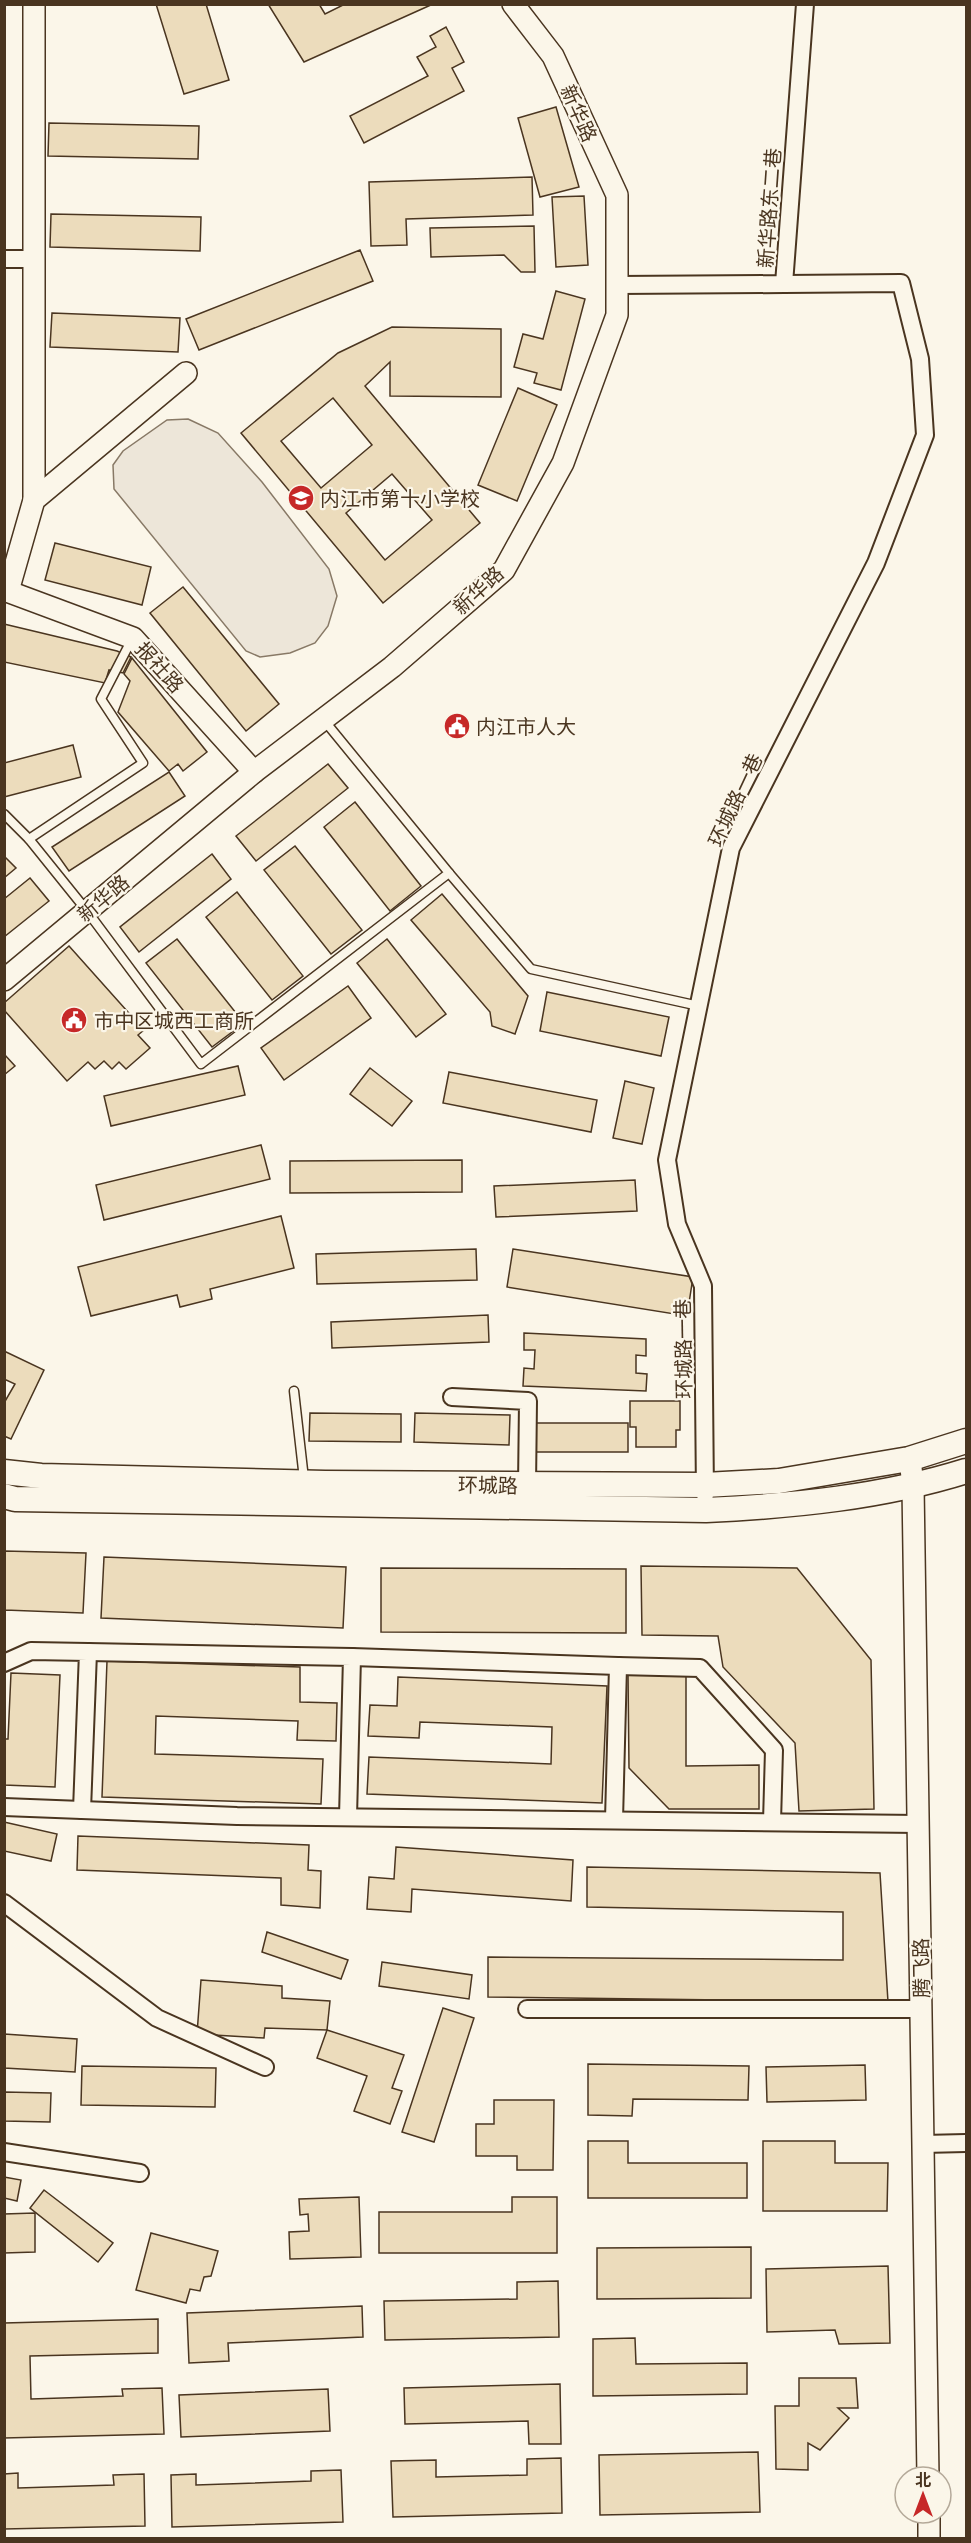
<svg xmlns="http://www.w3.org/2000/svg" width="971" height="2543" font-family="'IBM Plex Sans','Noto Sans SC',sans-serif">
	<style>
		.green { fill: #ede6d9; stroke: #887966; stroke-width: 1.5 }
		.building { fill: #ecdcbc; stroke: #4a3520; stroke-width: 1.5; fill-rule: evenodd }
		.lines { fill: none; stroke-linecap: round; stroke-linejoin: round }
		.service-casing { stroke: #4a3520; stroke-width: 11 }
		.minor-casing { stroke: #4a3520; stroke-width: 20 }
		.tertiary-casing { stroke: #4a3520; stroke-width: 24 }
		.secondary-casing { stroke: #4a3520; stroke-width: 27 }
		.service { stroke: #fbf6e9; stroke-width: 8 }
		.minor { stroke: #fbf6e9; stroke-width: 16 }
		.tertiary { stroke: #fbf6e9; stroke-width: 21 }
		.secondary { stroke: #fbf6e9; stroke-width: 24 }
		.labels { text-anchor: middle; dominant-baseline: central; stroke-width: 4.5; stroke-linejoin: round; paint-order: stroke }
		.street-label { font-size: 20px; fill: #4a3520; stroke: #fbf6e9 }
		.poi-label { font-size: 20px; fill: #4a3520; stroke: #fbf6e9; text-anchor: start }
	</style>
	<rect width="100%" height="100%" fill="#fbf6e9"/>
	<polygon class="green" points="188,419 218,433 262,482 329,569 337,596 328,626 315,643 290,653 260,657 246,651 114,489 113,465 123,451 167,420"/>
	<g class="building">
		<polygon points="156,4 206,4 229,80 184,94"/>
		<polygon points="268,4 319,4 325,14 345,4 433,4 304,62"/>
		<polygon points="446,27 464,62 452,68 464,91 364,143 350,116 428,76 417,57 436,47 430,36"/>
		<polygon points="556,107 579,187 540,197 518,118"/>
		<polygon points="49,123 199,126 198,159 48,156"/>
		<polygon points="532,177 533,215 406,219 407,245 371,246 369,182"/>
		<polygon points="584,196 588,265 556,267 552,197"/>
		<polygon points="51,214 201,217 200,251 50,247"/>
		<polygon points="534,226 535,272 521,272 504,255 431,257 430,228"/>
		<polygon points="360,250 373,281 199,350 186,319"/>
		<polygon points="556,291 585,299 561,390 534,383 537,373 514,367 523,334 543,339"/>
		<polygon points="52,313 180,318 178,352 50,347"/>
		<path d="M392 327 501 329V397L390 396V362L365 386 480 523 383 603 241 433 338 353ZM333 398 372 445 321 488 281 441ZM392 474 432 520 385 560 346 513Z"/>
		<polygon points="518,388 557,405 517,501 478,485"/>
		<polygon points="55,543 151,567 142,605 45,580"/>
		<polygon points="183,587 279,704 246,731 150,613"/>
		<polygon points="4,624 117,651 131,657 123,673 109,670 105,683 4,662"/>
		<polygon points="132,658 207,752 183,771 178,764 169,771 118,712 130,681 124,674"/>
		<polygon points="73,745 81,777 4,797 4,763"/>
		<polygon points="328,764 348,788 256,861 236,836"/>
		<polygon points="169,772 185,796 69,871 52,847"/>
		<polygon points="355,802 421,886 390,911 324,827"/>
		<polygon points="295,846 362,930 331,954 264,870"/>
		<polygon points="212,854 231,879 139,952 120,927"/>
		<polygon points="4,856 16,868 4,878"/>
		<polygon points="30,878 49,901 4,937 4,899"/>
		<polygon points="237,892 303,976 272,1000 206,917"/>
		<polygon points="442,894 528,996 515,1034 492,1026 490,1012 411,920"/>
		<polygon points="177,939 244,1023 212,1047 146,963"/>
		<polygon points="387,939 446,1014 416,1037 357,963"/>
		<polygon points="69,946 144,1030 138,1035 150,1048 126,1069 119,1062 112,1069 104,1061 95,1069 88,1062 67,1081 4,1010 4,1003"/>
		<polygon points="348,986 371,1018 284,1080 261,1048"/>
		<polygon points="547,992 669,1017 661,1056 540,1031"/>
		<polygon points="4,1054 15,1066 4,1075"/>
		<polygon points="238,1066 245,1095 111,1126 104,1096"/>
		<polygon points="370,1068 412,1101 392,1126 350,1094"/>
		<polygon points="449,1072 597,1100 591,1132 443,1103"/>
		<polygon points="625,1081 654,1088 642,1144 613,1138"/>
		<polygon points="261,1145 270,1179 104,1220 96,1185"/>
		<polygon points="462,1160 462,1192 290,1193 290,1161"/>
		<polygon points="635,1180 637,1211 496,1217 494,1186"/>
		<polygon points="281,1216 294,1268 210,1289 212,1299 180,1307 177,1295 91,1316 78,1267"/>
		<polygon points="476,1249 477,1280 317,1284 316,1254"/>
		<polygon points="513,1249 693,1277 687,1316 507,1287"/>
		<polygon points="488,1315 489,1342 332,1348 331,1322"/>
		<polygon points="524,1333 646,1339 646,1356 636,1355 636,1373 647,1374 646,1391 523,1386 524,1368 534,1369 535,1350 524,1350"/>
		<polygon points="4,1351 44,1370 11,1439 4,1436 4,1403 15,1384 4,1379"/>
		<polygon points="630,1401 680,1401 680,1430 676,1430 676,1447 636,1447 636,1427 630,1427"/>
		<polygon points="310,1413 401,1414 401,1442 309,1441"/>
		<polygon points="415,1413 510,1415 509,1445 414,1442"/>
		<rect x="536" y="1423" width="92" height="29"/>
		<polygon points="4,1551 86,1553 83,1613 5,1610 4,1618"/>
		<polygon points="104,1557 346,1567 343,1628 101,1618"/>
		<polygon points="641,1566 797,1568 871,1660 874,1809 799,1811 795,1743 723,1667 718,1636 642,1635"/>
		<polygon points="381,1568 626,1569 626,1633 381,1632"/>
		<polygon points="107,1661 300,1667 300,1702 337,1703 336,1741 297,1740 298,1721 156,1716 155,1754 323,1759 321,1804 102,1797"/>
		<polygon points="686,1672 686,1766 759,1765 759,1809 669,1809 629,1768 628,1673"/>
		<polygon points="11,1673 60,1675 55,1787 4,1785 4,1739 8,1739"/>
		<polygon points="398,1677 607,1686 602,1803 367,1794 369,1757 551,1764 552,1727 420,1722 419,1738 368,1736 370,1705 397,1706"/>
		<polygon points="4,1822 57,1834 51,1861 4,1851"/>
		<polygon points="78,1836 309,1845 308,1870 321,1871 320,1908 281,1905 281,1878 77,1870"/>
		<polygon points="396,1847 573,1860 571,1901 412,1889 411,1912 367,1909 369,1877 394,1879"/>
		<polygon points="587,1867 880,1873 888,2002 488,1997 488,1957 843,1960 843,1912 587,1907"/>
		<polygon points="267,1932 348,1960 341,1979 262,1952"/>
		<polygon points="382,1962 472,1975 469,1999 379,1986"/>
		<polygon points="201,1980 282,1986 282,1998 330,2001 327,2030 265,2028 264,2038 197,2034"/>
		<polygon points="443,2008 474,2018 434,2142 402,2132"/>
		<polygon points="327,2030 404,2055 392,2088 402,2091 390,2124 354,2111 367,2076 317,2058"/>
		<polygon points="4,2034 77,2039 75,2072 4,2068"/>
		<polygon points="588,2064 749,2066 748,2100 633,2099 632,2116 588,2115"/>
		<polygon points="865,2065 866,2100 767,2102 766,2067"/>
		<polygon points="82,2066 216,2068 215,2107 81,2105"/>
		<polygon points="4,2092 51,2093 50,2122 4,2121"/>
		<polygon points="494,2100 554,2100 553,2170 517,2170 517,2156 476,2156 476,2124 494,2124"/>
		<polygon points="588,2141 628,2141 628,2163 747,2163 747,2198 588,2198"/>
		<polygon points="763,2141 835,2141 835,2163 888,2163 887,2211 763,2211"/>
		<polygon points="4,2177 21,2180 17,2201 4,2198"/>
		<polygon points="44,2190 113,2243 98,2262 30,2208"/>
		<polygon points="359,2197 361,2257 290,2259 289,2232 309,2231 308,2214 300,2215 299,2199"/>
		<polygon points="512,2197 557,2197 557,2253 379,2253 379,2212 512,2212"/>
		<polygon points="35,2213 35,2252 4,2253 4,2214"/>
		<polygon points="151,2233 218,2251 211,2276 204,2277 200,2291 190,2289 186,2303 136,2290"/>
		<polygon points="751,2247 751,2298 597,2299 597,2248"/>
		<polygon points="888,2266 890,2343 839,2344 835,2330 767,2332 766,2269"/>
		<polygon points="558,2281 559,2337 385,2340 384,2301 517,2299 517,2282"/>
		<polygon points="362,2306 363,2337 228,2343 229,2361 189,2363 187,2313"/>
		<polygon points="158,2319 158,2353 30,2356 31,2399 123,2396 122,2389 162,2388 164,2434 4,2438 4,2323"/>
		<polygon points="635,2338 636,2364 747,2363 747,2394 593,2396 593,2339"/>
		<polygon points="799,2378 856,2378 858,2408 838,2408 849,2418 820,2450 808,2443 808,2470 776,2469 775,2406 799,2406"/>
		<polygon points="560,2384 561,2444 529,2444 528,2421 405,2424 404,2388"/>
		<polygon points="328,2389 330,2431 181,2437 179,2395"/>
		<polygon points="758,2452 760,2512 600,2515 599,2455"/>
		<polygon points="561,2458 562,2513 393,2517 391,2461 436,2460 436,2477 527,2475 527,2459"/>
		<polygon points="341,2470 343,2522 172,2527 171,2475 196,2474 196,2485 311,2481 311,2471"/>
		<polygon points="18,2473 18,2488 114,2485 113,2475 144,2474 145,2526 4,2529 4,2474"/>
	</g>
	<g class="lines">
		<defs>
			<g id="service">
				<polyline points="4,814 29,839 87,911 201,1064 449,873 323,719"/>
				<polyline points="29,839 143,763 101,699 132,639"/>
				<polyline points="449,873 531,969 699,1006"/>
				<polyline points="294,1391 304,1479"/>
			</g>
			<g id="minor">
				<polyline points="4,259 34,259"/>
				<polyline points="617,285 784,284 805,4"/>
				<polyline points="452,1397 528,1401 527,1486"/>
				<polyline points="705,1495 703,1286 677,1224 667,1160 731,848 876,563 925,435 920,359 901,283 784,284"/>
				<polyline points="88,1652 352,1657 348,1817"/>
				<polyline points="352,1657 618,1666 614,1820"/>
				<polyline points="4,1663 31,1651 88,1652 82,1810"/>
				<polyline points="618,1666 700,1668 774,1750 772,1822"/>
				<polyline points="4,1807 237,1816 919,1824"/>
				<polyline points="4,1903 157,2018 265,2067"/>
				<polyline points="527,2009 921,2009"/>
				<polyline points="923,2144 966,2143"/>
				<polyline points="4,2152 140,2173"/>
			</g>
			<g id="tertiary">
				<polyline points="34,4 34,500"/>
				<polyline points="4,590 133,638 254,772"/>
				<polyline points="8,591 34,500 186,373"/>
				<polyline points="4,980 254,772 392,667 504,570 563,463 617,315 617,195 553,56 513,4"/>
				<polyline points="911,1468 913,1486 928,2477"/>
				<polyline points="929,2513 929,2538"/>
			</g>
			<g id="secondary">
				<polyline points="4,1472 41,1476 325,1483 705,1485 779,1481 909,1459 966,1441"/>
				<path d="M4 1496 15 1499 706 1510C793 1506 883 1497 966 1471"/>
			</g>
		</defs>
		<use href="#service" class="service-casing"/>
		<use href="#minor" class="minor-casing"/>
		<use href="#tertiary" class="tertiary-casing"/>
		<use href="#secondary" class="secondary-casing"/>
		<use href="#service" class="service"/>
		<use href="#minor" class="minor"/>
		<use href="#tertiary" class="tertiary"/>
		<use href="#secondary" class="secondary"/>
	</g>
	<defs>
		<symbol id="school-disc" viewBox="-11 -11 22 22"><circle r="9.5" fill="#c62828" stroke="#fbf6e9"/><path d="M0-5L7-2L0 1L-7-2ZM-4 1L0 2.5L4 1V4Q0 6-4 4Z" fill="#fff"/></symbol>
		<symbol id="civic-disc" viewBox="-11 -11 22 22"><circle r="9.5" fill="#c62828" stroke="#fbf6e9"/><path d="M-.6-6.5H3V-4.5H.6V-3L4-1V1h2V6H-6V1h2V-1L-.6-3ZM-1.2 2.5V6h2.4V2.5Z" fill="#fff"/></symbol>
	</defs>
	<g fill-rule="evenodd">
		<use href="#school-disc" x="286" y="483" width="30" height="30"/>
		<use href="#civic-disc" x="442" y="711" width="30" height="30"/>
		<use href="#civic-disc" x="59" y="1005" width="30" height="30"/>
	</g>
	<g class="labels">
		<g class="street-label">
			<text transform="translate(579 113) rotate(66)">新华路</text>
			<text transform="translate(769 208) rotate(-86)">新华路东二巷</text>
			<text transform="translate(478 590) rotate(-43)">新华路</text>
			<text transform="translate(160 667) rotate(48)">报社路</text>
			<text transform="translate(735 800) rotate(-65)">环城路一巷</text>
			<text transform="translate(103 898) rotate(-40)">新华路</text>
			<text transform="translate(683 1349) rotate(-91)">环城路一巷</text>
			<text transform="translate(488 1485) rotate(1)">环城路</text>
			<text transform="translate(921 1968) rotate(-91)">腾飞路</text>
		</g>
		<g class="poi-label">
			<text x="320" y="498">内江市第十小学校</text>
			<text x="476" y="726">内江市人大</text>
			<text x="94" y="1020">市中区城西工商所</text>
		</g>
	</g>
	<rect width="971" height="2543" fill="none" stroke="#4a3520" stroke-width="12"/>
	<g transform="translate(923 2495)"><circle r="28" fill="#fbf6e9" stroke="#b4a999" stroke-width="1.5"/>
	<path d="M0-4.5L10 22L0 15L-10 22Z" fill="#c62828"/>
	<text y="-9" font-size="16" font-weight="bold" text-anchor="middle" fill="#4a3520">北</text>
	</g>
</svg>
